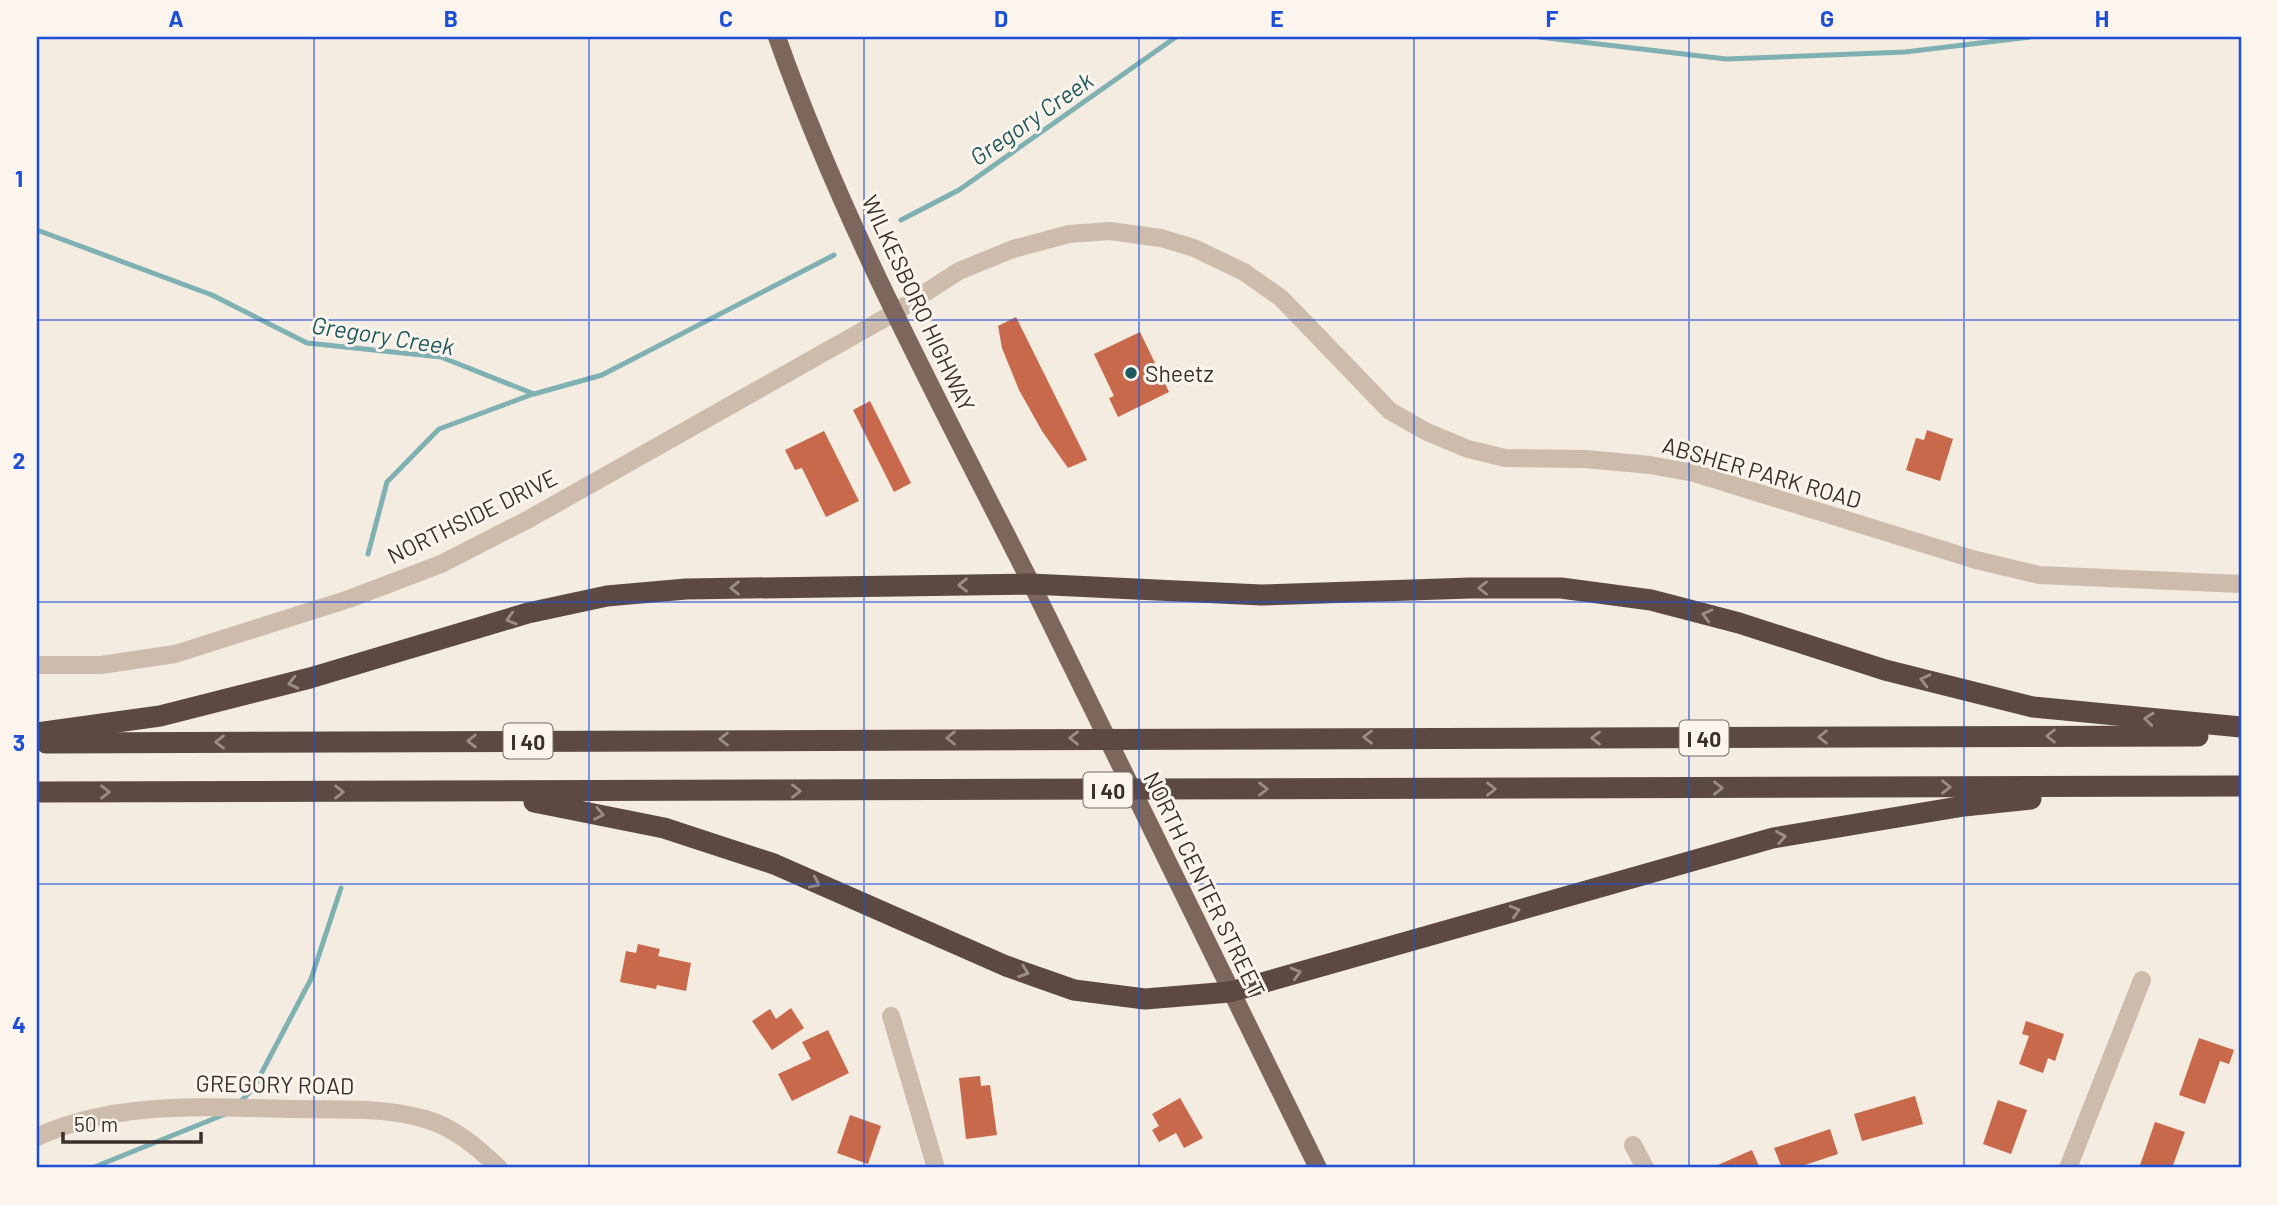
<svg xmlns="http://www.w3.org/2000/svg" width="2278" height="1205" font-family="Barlow,sans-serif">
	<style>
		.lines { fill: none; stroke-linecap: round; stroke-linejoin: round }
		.stream { stroke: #7fb0b2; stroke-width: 5 }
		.building { fill: #c8694b }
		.minor { stroke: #cdbbac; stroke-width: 18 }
		.major { stroke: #7d675c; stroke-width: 18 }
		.highway { stroke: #5c4a42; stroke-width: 21 }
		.oneway { stroke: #9c8e87 }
		.grid { fill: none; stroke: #1d4ed8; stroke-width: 2; stroke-opacity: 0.55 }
		.poi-dot { fill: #1f5a5e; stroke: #fbf5ee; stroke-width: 2.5 }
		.labels { text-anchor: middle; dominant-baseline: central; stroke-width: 6; stroke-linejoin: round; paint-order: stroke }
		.shield { fill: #fbf5ee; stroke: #756b66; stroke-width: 2 }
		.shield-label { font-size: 21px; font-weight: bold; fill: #3b302b }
		.street-label { font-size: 23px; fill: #3b302b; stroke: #fbf5ee }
		.poi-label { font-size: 23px; fill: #3b302b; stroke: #fbf5ee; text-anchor: start }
		.water-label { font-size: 24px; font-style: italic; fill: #1f5a5e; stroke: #fbf5ee }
		.neatline { fill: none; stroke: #1d4ed8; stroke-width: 2.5 }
		.grid-label { font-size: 23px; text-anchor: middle; font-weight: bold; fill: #1d4ed8 }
	</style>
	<rect width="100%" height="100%" fill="#f4ebe1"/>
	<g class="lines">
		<g class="stream">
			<polyline points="1539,37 1726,59 1905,52 2030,37"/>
			<polyline points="901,220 959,190 1176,37"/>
			<polyline points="37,230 212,295 307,343 441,357 534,394 602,375 834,255"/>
			<polyline points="368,554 387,482 439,429 533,394"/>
			<polyline points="238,1104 253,1089 311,979 341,888"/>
			<polyline points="92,1168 228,1113"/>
		</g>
	</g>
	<g class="building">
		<polygon points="1016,317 1087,460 1068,468 1042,431 1019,390 1002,348 998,326"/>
		<polygon points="1140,332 1169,392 1118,417 1109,398 1114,396 1094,354"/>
		<polygon points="870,401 911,483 894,492 853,410"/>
		<polygon points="1927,430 1953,439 1940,481 1906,470 1916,438 1924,440"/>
		<polygon points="824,431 859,501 826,517 802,468 795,470 785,450"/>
		<polygon points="638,944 660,949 658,956 691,963 686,991 657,985 656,989 620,982 626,951 636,953"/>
		<polygon points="791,1008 804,1028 772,1050 752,1021 770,1009 776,1019"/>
		<polygon points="2026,1021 2064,1034 2055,1061 2048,1058 2043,1073 2019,1064 2029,1036 2022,1034"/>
		<polygon points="828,1030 849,1073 792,1101 778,1074 811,1059 802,1042"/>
		<polygon points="2199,1038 2234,1050 2229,1064 2220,1061 2205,1104 2179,1095"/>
		<polygon points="980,1076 981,1086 990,1085 997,1135 966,1139 959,1078"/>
		<polygon points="1915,1096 1923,1124 1862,1141 1854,1114"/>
		<polygon points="1180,1098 1203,1138 1184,1148 1176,1133 1159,1142 1152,1130 1159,1126 1152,1114"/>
		<polygon points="1998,1100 2027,1110 2011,1154 1983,1144"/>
		<polygon points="850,1115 881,1126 868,1164 837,1153"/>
		<polygon points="2155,1122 2185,1132 2172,1168 2139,1168"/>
		<polygon points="1830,1129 1838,1154 1796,1168 1782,1168 1774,1148"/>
		<polygon points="1752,1150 1760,1168 1711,1168"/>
	</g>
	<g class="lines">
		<g class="minor">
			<polyline points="37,665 101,665 175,654 349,599 441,564 529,519 894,313 959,271 1013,249 1069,234 1110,231 1161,238 1194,248 1244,272 1281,298 1390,411 1427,432 1468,449 1505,458 1585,459 1650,465 1694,473 1976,560 2039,575 2241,584"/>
			<polyline points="891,1016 936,1168"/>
			<path d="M37 1137C118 1099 211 1108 298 1109 340 1110 384 1107 425 1119 454 1127 478 1148 499 1168"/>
			<polyline points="1633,1145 1645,1168"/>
			<polyline points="2068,1168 2142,980"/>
		</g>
		<path class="major" d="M777 37C844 227 941 405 1032 585 1128 779 1222 974 1318 1168"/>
		<g class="highway">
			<polyline points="37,733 160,716 310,678 528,613 607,596 686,589 1031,584 1261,595 1470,588 1561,588 1651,600 1739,623 1885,670 2033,707 2241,727"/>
			<polyline points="46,743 2198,736"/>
			<polyline points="37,792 2241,786"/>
			<polyline points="534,802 664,828 774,864 1006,966 1074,990 1145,999 1230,992 1773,838 1964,806 2031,799"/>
		</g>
	</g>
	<defs><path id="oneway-chevron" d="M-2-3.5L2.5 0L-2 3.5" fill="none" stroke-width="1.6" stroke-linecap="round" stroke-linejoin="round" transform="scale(1.75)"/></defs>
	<g class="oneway">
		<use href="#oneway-chevron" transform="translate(963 585) rotate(179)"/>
		<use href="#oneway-chevron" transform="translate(735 588) rotate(179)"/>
		<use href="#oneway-chevron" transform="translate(1483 588) rotate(-180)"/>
		<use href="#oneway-chevron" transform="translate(1707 615) rotate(-165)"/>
		<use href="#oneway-chevron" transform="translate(511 619) rotate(163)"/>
		<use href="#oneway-chevron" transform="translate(1925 680) rotate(-166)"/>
		<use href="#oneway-chevron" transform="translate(293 683) rotate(166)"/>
		<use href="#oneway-chevron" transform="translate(2149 719) rotate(-174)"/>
		<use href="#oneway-chevron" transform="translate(2051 736) rotate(180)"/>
		<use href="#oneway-chevron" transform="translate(1368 737) rotate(180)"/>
		<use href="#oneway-chevron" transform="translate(1823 737) rotate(180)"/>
		<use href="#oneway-chevron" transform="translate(951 738) rotate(180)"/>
		<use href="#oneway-chevron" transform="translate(1074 738) rotate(180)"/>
		<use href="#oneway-chevron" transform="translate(1596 738) rotate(-180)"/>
		<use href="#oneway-chevron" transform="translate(724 739) rotate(180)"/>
		<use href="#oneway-chevron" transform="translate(472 741) rotate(180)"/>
		<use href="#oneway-chevron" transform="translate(220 742) rotate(180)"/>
		<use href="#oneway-chevron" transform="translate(1946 787)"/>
		<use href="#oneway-chevron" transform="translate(1718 788)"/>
		<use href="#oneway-chevron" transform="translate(1263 789)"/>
		<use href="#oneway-chevron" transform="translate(1491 789)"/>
		<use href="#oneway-chevron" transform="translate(796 791)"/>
		<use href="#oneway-chevron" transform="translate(105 792)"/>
		<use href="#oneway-chevron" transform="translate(339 792)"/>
		<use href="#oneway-chevron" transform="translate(599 814) rotate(12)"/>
		<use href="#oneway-chevron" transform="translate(1781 837) rotate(-10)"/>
		<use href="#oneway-chevron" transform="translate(815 883) rotate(24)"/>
		<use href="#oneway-chevron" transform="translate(1515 911) rotate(-16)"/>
		<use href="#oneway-chevron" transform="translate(1024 972) rotate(19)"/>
		<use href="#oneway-chevron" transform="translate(1296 973) rotate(-16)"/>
	</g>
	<path class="grid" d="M314 37V1168M589 37V1168M864 37V1168M1139 37V1168M1414 37V1168M1689 37V1168M1964 37V1168M37 320H2241M37 602H2241M37 884H2241"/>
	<circle class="poi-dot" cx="1131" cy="373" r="7"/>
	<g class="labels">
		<g class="shield">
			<rect x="1679.5" y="720.5" width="49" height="35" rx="5"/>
			<rect x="503.5" y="723.5" width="49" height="35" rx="5"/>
			<rect x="1083.5" y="772.5" width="49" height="35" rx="5"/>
		</g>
		<g class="shield-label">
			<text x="1704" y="738">I 40</text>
			<text x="528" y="741">I 40</text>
			<text x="1108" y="790">I 40</text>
		</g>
		<g class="street-label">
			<text transform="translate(919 303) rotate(65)">WILKESBORO HIGHWAY</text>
			<text transform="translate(1762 472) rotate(16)">ABSHER PARK ROAD</text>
			<text transform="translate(472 516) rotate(-26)">NORTHSIDE DRIVE</text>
			<text transform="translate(1205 884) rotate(64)">NORTH CENTER STREET</text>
			<text transform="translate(275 1084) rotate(1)">GREGORY ROAD</text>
		</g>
		<g class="poi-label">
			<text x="1145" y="373">Sheetz</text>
		</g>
		<g class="water-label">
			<text transform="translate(1031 118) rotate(-35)">Gregory Creek</text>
			<text transform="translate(383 335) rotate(9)">Gregory Creek</text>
		</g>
	</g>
	<rect width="2278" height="1205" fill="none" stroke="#fbf5ee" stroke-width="77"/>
	<path d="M63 1132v10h138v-10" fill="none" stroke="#3b302b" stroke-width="3.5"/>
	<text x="74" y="1132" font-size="21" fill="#3b302b" stroke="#fbf5ee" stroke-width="5" paint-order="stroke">50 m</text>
	<rect x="38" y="38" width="2202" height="1128" class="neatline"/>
	<g class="grid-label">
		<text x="176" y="27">A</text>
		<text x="451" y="27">B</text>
		<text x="726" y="27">C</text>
		<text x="1001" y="27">D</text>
		<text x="1277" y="27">E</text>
		<text x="1552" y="27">F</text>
		<text x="1827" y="27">G</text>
		<text x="2102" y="27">H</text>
		<text x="19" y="187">1</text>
		<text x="19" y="469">2</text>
		<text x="19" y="751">3</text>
		<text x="19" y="1033">4</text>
	</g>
</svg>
